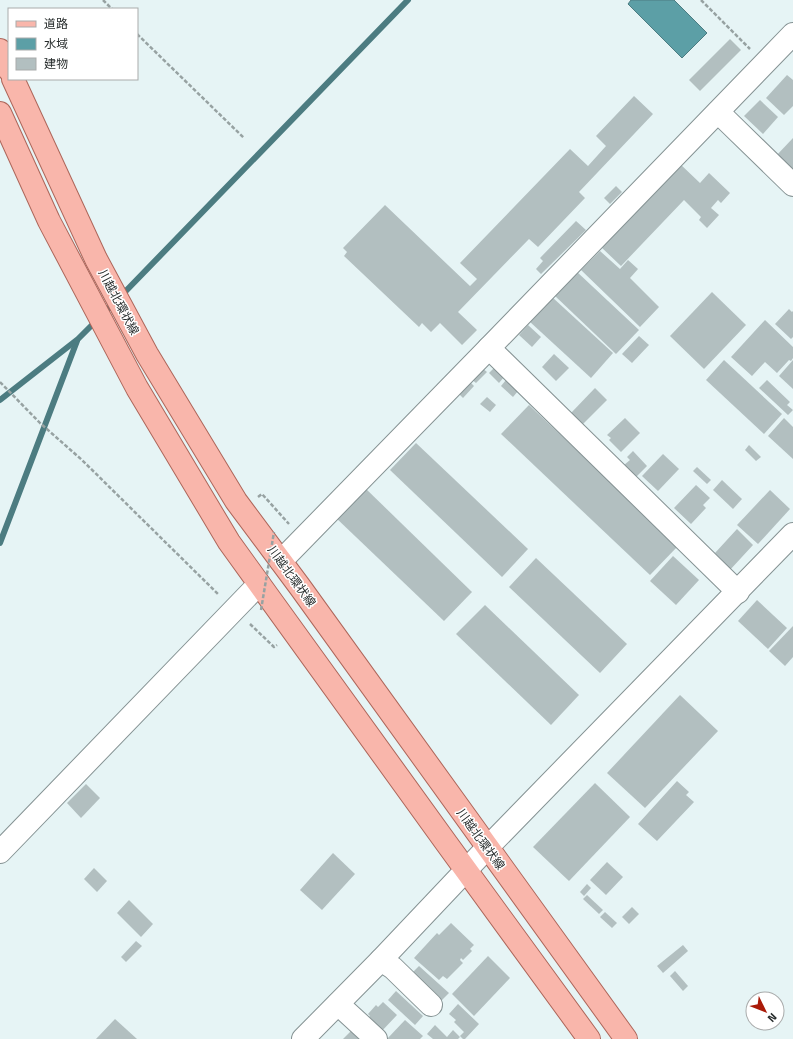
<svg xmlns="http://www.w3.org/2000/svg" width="793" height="1039" font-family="'Titillium Web','Noto Sans JP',sans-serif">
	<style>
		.water { fill: #5c9fa6; stroke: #4c7c81 }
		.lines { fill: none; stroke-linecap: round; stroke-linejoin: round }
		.stream { stroke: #4c7c81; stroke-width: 6 }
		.building { fill: #b2bfc0 }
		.minor-casing { stroke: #859293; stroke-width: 24 }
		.major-casing { stroke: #ad665a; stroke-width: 24 }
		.path { stroke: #97a2a2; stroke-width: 2.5; stroke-dasharray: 4 2; stroke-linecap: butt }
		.minor { stroke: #fff; stroke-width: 22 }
		.major { stroke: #f9b6ab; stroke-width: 22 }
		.path-bridge { stroke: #97a2a2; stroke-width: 2.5; stroke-dasharray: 4 2; stroke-linecap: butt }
		.labels { text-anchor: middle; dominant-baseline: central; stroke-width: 3; stroke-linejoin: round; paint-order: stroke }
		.street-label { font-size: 12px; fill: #272c2c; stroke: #fff }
	</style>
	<rect width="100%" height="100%" fill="#e6f4f5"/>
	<polygon class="water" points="631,0 674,0 707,33 682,58 628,4"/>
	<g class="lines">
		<g class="stream">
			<polyline points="121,296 408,0"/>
			<polyline points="0,400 78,339 114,303"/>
			<polyline points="0,543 77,341"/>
		</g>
	</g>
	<g class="building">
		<polygon points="730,39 741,50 700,91 689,80"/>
		<polygon points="787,75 793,80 793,106 784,115 766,98"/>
		<polygon points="634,96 653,114 579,192 585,198 538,247 529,239 458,312 477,330 462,345 440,323 431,332 422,323 419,327 344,256 347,252 343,248 385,205 470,286 477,279 460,263 570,149 588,166 606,146 596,136"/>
		<polygon points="760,100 778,117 763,134 744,116"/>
		<polygon points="793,138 793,175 775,157"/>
		<polygon points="679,163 700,183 709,173 730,193 721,203 718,200 711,208 719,215 707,228 699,220 701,217 684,200 621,266 600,246"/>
		<polygon points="616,186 622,192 610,204 604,198"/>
		<polygon points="576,221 586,230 541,274 536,269 543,261 540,258"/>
		<polygon points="600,251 620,269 628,260 638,269 630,278 659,307 640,327 581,270"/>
		<polygon points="576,271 639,330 616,354 554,295"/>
		<polygon points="712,292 746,325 704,369 670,336"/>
		<polygon points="552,297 613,353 591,378 529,321"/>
		<polygon points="789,309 792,312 793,311 793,337 791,339 775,324"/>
		<polygon points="765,320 793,347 793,358 791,361 789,360 777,373 765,362 752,376 731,357"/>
		<polygon points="528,325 541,337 532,347 519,335"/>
		<polygon points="639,336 649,345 632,363 622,354"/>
		<polygon points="554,354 569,368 556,381 542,367"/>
		<polygon points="724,360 782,414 764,434 706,380"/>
		<polygon points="793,360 793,389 779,376"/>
		<polygon points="482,368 487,372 476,383 471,379"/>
		<polygon points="494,368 504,377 499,383 489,373"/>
		<polygon points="506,380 518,391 513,397 501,386"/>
		<polygon points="767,380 790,402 787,405 793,410 788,415 759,388"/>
		<polygon points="469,381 474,386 463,398 458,393"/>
		<polygon points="595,388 607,400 583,424 571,413"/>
		<polygon points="487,397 496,405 490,412 480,404"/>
		<polygon points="529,405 678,546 650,575 501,434"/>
		<polygon points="625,418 640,433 621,452 609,440 611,438 607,435"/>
		<polygon points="784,418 793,427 793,459 768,436"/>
		<polygon points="416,443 528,549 502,577 390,470"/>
		<polygon points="749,445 761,457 756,461 745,450"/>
		<polygon points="633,451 647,466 636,477 624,465 630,460 627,457"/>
		<polygon points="663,454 679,469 658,491 642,476"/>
		<polygon points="697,467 711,480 707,484 693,471"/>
		<polygon points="722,480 742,499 733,509 713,490"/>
		<polygon points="696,485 710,498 703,505 706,508 691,524 674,508"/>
		<polygon points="363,486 472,592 444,621 334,516"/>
		<polygon points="770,490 790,509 758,544 737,525"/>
		<polygon points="737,529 753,545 729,571 719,562 722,560 715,553"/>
		<polygon points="673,556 699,580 676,605 650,581"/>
		<polygon points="536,558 627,644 600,673 509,587"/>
		<polygon points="757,600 787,628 768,649 738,621"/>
		<polygon points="485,605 579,695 551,725 456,634"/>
		<polygon points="793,626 793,657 785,666 769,651"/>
		<polygon points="680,695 718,731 645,808 607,773"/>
		<polygon points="677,781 689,792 686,795 694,802 657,841 638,824"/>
		<polygon points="595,783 630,817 569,881 533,847"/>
		<polygon points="86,784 100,798 81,818 67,803"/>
		<polygon points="333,853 355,874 322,910 300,890"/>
		<polygon points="607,862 623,877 606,895 590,880"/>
		<polygon points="94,868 107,881 97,892 84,879"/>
		<polygon points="587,884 591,888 584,896 580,892"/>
		<polygon points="587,895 603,910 599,914 583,899"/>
		<polygon points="129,900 153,924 141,937 117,913"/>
		<polygon points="632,907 639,914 629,924 622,917"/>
		<polygon points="605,912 617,923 612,928 600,917"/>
		<polygon points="451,923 474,945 470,949 472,951 463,960 461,958 460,960 463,963 447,979 443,976 439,980 414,958 437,933 439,935"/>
		<polygon points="136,941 142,946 126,962 121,957"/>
		<polygon points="683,945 688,951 663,973 657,966"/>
		<polygon points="488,956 510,978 474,1016 452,994"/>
		<polygon points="419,966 449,993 441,1001 409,976"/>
		<polygon points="675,971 688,986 683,991 670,976"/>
		<polygon points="396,991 423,1016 415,1025 388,1000"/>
		<polygon points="383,1002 397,1015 380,1033 366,1020 370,1016 368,1014 376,1005 378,1007"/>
		<polygon points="458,1004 479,1024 465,1039 463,1039 460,1036 464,1032 454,1022 456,1020 449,1014"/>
		<polygon points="115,1019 137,1039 96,1039"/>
		<polygon points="405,1020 423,1036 420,1039 387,1039"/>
		<polygon points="435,1025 447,1037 453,1030 460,1037 458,1039 433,1039 427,1034"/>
		<polygon points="352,1030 361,1039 343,1039"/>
	</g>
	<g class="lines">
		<defs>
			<g id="minor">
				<polyline points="718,112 793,185"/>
				<polyline points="489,348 738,592"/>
				<polyline points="281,561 489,348 793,34"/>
				<polyline points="0,852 259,584"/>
				<polyline points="381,960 393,968 431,1005"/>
				<polyline points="338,1004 376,1039"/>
				<polyline points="303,1039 381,960 487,848 793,534"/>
			</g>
			<g id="major">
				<polyline points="0,50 9,70"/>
				<polyline points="13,79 96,259 147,354 236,501 300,587 626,1039"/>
				<polyline points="0,113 49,221 137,388 229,542 447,844 589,1039"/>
			</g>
		</defs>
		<use href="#minor" class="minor-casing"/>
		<use href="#major" class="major-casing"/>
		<g class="path">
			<polyline points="103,0 112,9"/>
			<polyline points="701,0 750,49"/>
			<polyline points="137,34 244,138"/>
			<polyline points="0,382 40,423 82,460 219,595"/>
			<polyline points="258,497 262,494 289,524"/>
			<polyline points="250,624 274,647 277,645"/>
		</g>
		<use href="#minor" class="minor"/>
		<use href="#major" class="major"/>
		<polyline class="path-bridge" points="261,610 274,532"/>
	</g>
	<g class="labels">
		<g class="street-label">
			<text transform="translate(119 302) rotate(62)">川越北環状線</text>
			<text transform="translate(292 576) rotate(54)">川越北環状線</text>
			<text transform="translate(481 839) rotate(54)">川越北環状線</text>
		</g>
	</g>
	<rect x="8" y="8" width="130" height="72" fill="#ffffff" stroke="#a9abab"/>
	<rect x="16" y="21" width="20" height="6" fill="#f9b6ab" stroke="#a9abab"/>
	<text x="44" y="28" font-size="12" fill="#272c2c">道路</text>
	<rect x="16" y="38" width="20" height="12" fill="#5c9fa6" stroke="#a9abab"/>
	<text x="44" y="48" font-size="12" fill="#272c2c">水域</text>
	<rect x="16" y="58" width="20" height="12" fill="#b2bfc0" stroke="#a9abab"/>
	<text x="44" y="68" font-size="12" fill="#272c2c">建物</text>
	<g transform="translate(765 1011) rotate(133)"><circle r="19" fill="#ffffff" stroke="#a9abab"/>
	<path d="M0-3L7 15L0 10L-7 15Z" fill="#aa1a08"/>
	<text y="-6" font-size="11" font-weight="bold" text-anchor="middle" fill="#272c2c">N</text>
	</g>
</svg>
